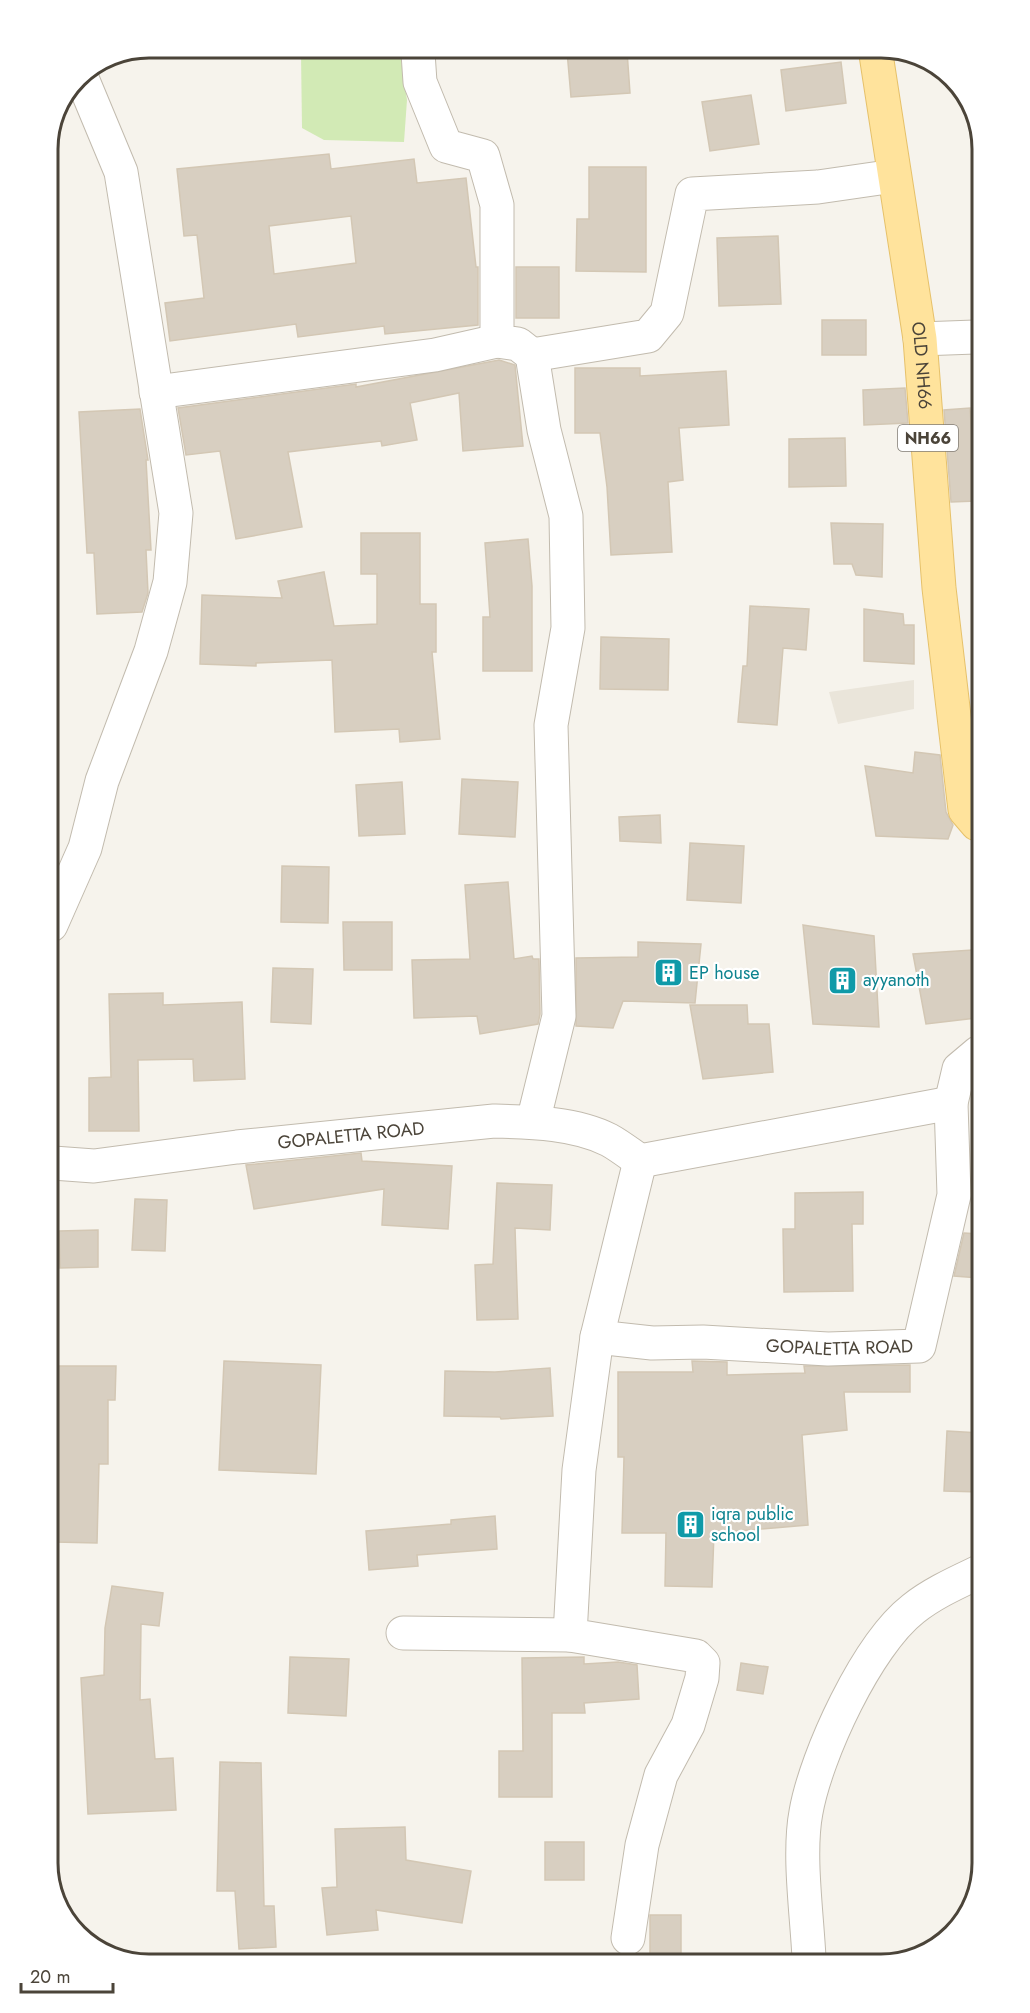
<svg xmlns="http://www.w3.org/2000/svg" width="1030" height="2013" font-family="Jost,sans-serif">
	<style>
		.residential { fill: #eae5da }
		.green { fill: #d2eab5 }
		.building { fill: #d8cfc1; stroke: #d3c7b4; stroke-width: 1.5; fill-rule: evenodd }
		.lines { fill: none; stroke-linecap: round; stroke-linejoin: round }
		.street-casing { stroke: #c2bbae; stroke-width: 35 }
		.primary-casing { stroke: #e6c16a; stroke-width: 35 }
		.street { stroke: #fff; stroke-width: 33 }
		.primary { stroke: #ffe39c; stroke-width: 33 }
		.labels { text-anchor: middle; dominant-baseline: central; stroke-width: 4.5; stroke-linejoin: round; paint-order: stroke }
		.shield { fill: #fff; stroke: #817c74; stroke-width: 1.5 }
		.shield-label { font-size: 16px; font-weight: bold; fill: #4b4439 }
		.street-label { font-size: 18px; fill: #4b4439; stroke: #fff }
		.culture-label { font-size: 18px; fill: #0d838f; stroke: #fff; text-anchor: start }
		.rim { fill: none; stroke: #4b4439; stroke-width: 3 }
	</style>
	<rect width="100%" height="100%" fill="#f6f3ec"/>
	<polygon class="residential" points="914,680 914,709 838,724 829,692"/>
	<polygon class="green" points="400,53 407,100 404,142 324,140 302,128 301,54"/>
	<g class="building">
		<polygon points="567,51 627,51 630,93 571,97"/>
		<polygon points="841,62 846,103 786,111 781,70"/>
		<polygon points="751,95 759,144 710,151 702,102"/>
		<path d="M329 154 331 169 414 159 417 183 466 178 476 267H478V325L385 334 384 326 298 337 296 324 170 341 165 303 204 298 197 235 184 236 177 169ZM351 216 356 263 274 274 269 226Z"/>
		<polygon points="589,167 646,167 646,272 576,271 577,219 589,219"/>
		<polygon points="778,236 781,304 719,306 717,238"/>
		<rect x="516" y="267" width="43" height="51"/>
		<rect x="822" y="320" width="44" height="35"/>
		<polygon points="499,360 515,365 523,446 463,451 459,393 410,403 417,440 382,446 381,441 288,452 302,527 236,539 220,451 186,455 178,408 356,384 356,387"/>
		<polygon points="575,368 640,368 640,376 726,371 729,425 679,428 683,480 668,482 672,552 611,555 607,487 600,433 575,433"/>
		<polygon points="905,388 908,423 864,425 863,390"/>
		<polygon points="970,408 976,501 951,502 944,410"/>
		<polygon points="140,409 148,460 146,460 151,550 146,550 148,593 142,612 97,614 94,553 87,553 79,412"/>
		<polygon points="845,438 846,486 789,487 789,439"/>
		<polygon points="831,523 883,524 882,577 856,575 852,564 834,564"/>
		<polygon points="361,533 420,533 420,604 436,604 436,652 432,652 440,739 400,742 399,729 335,732 332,660 256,663 256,666 200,664 202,595 282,598 278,581 324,572 334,626 377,624 377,574 361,574"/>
		<polygon points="528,539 532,586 532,671 483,671 483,617 490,617 485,543"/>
		<polygon points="750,606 809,609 806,650 783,648 777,725 738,722 743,666 747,666"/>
		<polygon points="864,609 903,614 904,625 914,625 914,664 864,661"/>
		<polygon points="601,637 669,639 668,690 600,689"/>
		<polygon points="915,752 940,755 946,812 953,825 948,839 876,836 865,766 913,773"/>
		<polygon points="462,779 518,782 515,837 459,834"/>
		<polygon points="402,782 405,834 359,836 356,785"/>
		<polygon points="660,815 661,843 620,841 619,817"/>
		<polygon points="690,843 744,846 741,903 687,900"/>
		<polygon points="282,866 329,867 328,923 281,922"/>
		<polygon points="508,882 514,959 532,956 533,959 539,959 540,1014 538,1024 480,1034 477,1016 414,1018 412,960 470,959 465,885"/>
		<polygon points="343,922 392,922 392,970 344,970"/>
		<polygon points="803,925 874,936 879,1027 813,1024"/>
		<polygon points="638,942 701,944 695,1003 623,1001 613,1028 576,1026 576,958 638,957"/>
		<polygon points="972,950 976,1018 926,1024 913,954"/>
		<polygon points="273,968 313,969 311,1024 271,1022"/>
		<polygon points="163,993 163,1005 242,1002 245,1079 194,1081 193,1059 138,1060 139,1131 89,1131 89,1078 111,1077 109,994"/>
		<polygon points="690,1005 747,1005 748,1024 769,1024 773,1072 703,1079"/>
		<polygon points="361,1153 362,1161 452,1166 448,1229 382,1225 384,1189 254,1209 246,1165"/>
		<polygon points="497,1183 552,1185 550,1230 515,1228 518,1319 477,1320 475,1265 493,1264"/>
		<polygon points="863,1192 863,1224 852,1224 853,1291 784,1292 783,1229 795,1229 795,1193"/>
		<polygon points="135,1199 167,1200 165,1251 132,1250"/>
		<polygon points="98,1230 98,1267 60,1268 59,1231"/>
		<polygon points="964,1233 979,1234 979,1278 954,1276"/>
		<polygon points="224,1361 321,1365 316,1474 219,1470"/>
		<polygon points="692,1361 727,1362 727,1375 805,1373 804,1366 910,1365 910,1392 844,1392 847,1430 802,1435 808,1525 714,1533 712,1587 665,1586 666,1533 622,1533 624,1457 618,1457 618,1372 693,1372"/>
		<polygon points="53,1366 116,1366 115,1400 108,1400 108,1464 99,1464 97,1543 55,1542 58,1464 54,1464"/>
		<polygon points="550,1368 553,1416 501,1419 500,1417 444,1416 445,1371 495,1372"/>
		<polygon points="947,1431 980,1433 980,1492 944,1491"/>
		<polygon points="495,1516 497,1549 417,1555 418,1566 369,1570 366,1531 451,1524 451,1520"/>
		<polygon points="112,1586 163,1593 159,1626 141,1624 140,1700 150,1699 155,1759 173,1758 176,1810 88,1814 81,1678 104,1675 105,1628"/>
		<polygon points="290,1657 349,1659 346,1716 288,1713"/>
		<polygon points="584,1657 584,1664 618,1662 637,1665 639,1699 584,1703 585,1713 552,1713 552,1797 499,1797 499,1751 523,1751 522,1658"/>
		<polygon points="741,1663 768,1667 763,1694 737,1690"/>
		<polygon points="220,1762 261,1763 264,1906 274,1906 276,1947 239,1949 235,1891 217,1891"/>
		<polygon points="405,1827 406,1860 471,1871 462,1923 376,1910 378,1930 327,1935 322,1888 337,1887 335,1829"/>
		<rect x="545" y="1842" width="39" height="38"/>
		<rect x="650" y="1915" width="31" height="41"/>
	</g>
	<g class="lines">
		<defs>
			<g id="street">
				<polyline points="418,53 420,82 446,146 483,156 497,205 497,341 518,344 532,355 544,430 566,516 568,628 551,725 559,1016 533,1122"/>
				<polyline points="920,339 975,337"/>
				<polyline points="532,355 648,336 667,313 692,194 818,187 894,176"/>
				<polyline points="156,392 435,355 497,341"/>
				<polyline points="51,925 85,848 102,781 151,651 170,582 176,513 121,172 81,76"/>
				<polyline points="640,1161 951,1103"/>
				<path id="s1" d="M53 1163 94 1166 237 1147 494 1121C531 1122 576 1123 609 1140 620 1146 630 1154 640 1161"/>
				<path id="s2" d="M597 1337 652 1343 703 1342 828 1349 919 1346 954 1195 951 1103 959 1069 978 1053"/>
				<polyline points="403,1633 570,1635"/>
				<polyline points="628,1938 642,1845 661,1775 688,1725 702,1678 703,1663 696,1656 570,1635 579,1470 597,1337 640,1161"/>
				<path d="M809 1958C807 1915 798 1854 806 1812 816 1755 867 1645 913 1609 933 1593 958 1582 981 1571"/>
			</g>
			<g id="primary">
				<path id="s3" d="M875 48 920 339 939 588 965 810 977 824"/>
			</g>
		</defs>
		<use href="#street" class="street-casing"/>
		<use href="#primary" class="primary-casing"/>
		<use href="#street" class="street"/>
		<use href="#primary" class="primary"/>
	</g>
	<defs>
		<symbol id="building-square" viewBox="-11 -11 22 22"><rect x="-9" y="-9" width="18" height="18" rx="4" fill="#0f9aa8" stroke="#fff"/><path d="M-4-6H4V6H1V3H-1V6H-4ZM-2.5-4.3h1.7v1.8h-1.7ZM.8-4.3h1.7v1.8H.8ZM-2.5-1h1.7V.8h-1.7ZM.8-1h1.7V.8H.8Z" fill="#fff"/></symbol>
	</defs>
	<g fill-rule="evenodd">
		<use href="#building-square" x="652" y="956" width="33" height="33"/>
		<use href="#building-square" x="826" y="964" width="33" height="33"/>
		<use href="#building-square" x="674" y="1508" width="33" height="33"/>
	</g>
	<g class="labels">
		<rect class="shield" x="898" y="425" width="60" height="26" rx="4.5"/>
		<g class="shield-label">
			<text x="928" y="438">NH66</text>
		</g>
		<g class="street-label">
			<text stroke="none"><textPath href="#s3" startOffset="321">OLD NH66</textPath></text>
			<text stroke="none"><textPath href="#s1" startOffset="300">GOPALETTA ROAD</textPath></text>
			<text stroke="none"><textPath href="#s2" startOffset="243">GOPALETTA ROAD</textPath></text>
		</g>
		<g class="culture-label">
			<text x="689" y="973">EP house</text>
			<text x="863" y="980">ayyanoth</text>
			<text x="711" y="1514">iqra public<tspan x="711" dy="21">school</tspan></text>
		</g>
	</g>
	<path d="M0 0H1030V2013H0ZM149 58H881A91 91 0 0 1 972 149V1863A91 91 0 0 1 881 1954H149A91 91 0 0 1 58 1863V149A91 91 0 0 1 149 58Z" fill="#fff" fill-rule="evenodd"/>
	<path class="rim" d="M149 58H881A91 91 0 0 1 972 149V1863A91 91 0 0 1 881 1954H149A91 91 0 0 1 58 1863V149A91 91 0 0 1 149 58Z"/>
	<path d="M21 1983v9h92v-9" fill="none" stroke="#4b4439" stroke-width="3"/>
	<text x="30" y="1983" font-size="18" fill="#4b4439" stroke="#ffffff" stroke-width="4.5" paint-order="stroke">20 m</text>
</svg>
